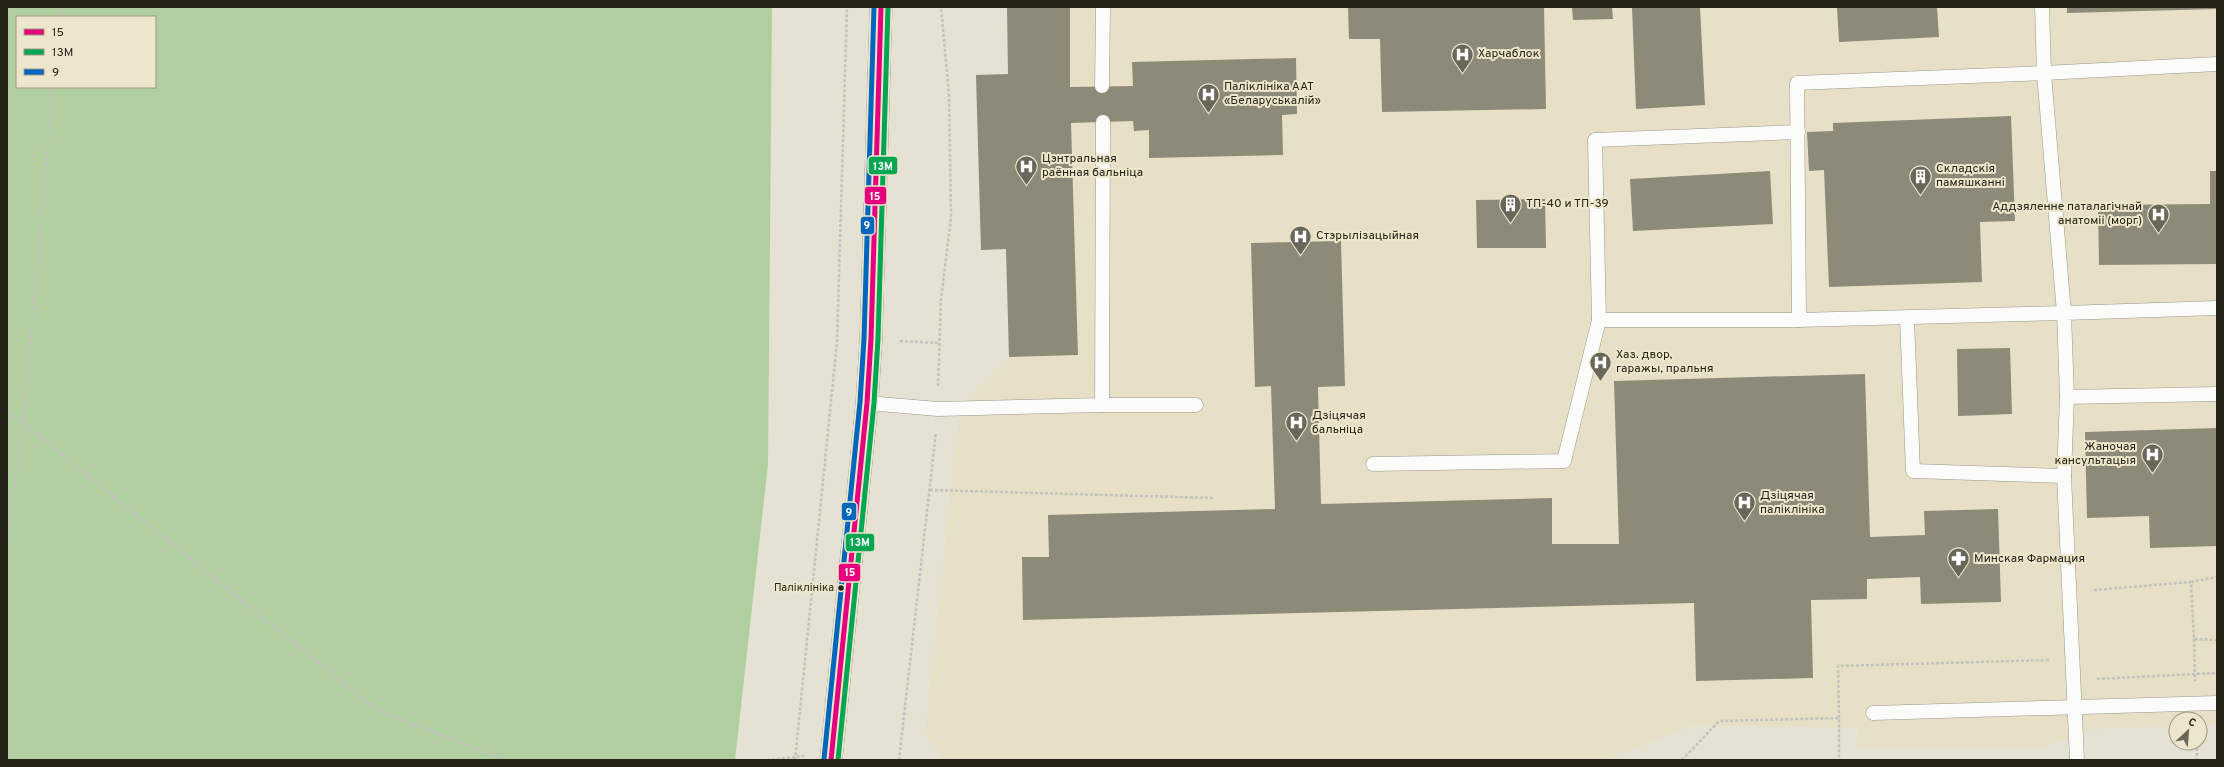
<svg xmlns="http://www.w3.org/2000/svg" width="2224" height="767" font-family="Overpass,sans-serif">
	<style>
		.built { fill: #e7e0c7 }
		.forest { fill: #b1cea1; fill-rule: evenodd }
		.building { fill: #8e8a7a }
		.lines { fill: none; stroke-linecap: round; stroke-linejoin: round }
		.lane-casing { stroke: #99968b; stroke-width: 15 }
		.secondary-casing { stroke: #99968b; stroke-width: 23 }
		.path { stroke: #c3c2be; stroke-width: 2.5; stroke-dasharray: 3 2; stroke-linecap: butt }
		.lane { stroke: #fbfbf9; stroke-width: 14 }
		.secondary { stroke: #fbfbf9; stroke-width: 22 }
		.bus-1-casing { stroke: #ede6cc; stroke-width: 8 }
		.bus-2-casing { stroke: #ede6cc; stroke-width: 8 }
		.bus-3-casing { stroke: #ede6cc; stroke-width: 8 }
		.bus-1 { stroke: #e5007d; stroke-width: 5 }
		.bus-2 { stroke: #00a651; stroke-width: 5 }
		.bus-3 { stroke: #0065bd; stroke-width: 5 }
		.bus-dot { fill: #262319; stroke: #ede6cc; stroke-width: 1.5 }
		.labels { text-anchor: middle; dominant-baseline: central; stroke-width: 4; stroke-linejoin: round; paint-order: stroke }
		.bus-label { font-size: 11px; fill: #262319; stroke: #ede6cc; text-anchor: end }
		.poi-label { font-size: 12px; fill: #262319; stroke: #ede6cc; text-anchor: start }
		.line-badge { stroke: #ede6cc; stroke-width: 1.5 }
		.badge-label { font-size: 11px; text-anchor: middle; font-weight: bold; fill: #fff }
	</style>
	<rect width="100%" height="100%" fill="#e5e2d4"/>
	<polygon class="built" points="1007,7 2217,7 2217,724 2200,725 2200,719 2176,719 2176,726 2091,729 2043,747 1859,748 1858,728 1694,725 1605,760 942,760 925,734 960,408 1009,357 1006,249 981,250 976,75 1008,74"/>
	<path class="forest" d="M7 7H772L768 464 735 760H7ZM17 17H155V87H17Z"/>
	<g class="building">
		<polygon points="1007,7 1070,7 1070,87 1133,86 1132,62 1296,58 1297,114 1282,115 1283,155 1149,158 1149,130 1134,131 1133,121 1071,123 1078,355 1009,357 1006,249 981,250 976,75 1008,74"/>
		<polygon points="1348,7 1544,7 1546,109 1382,112 1380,39 1349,39"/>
		<polygon points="1572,7 1612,7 1613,19 1573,20"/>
		<polygon points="1632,7 1700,7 1705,105 1636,109"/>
		<polygon points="1837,7 1937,7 1939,37 1839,42"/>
		<polygon points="2067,7 2217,7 2217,9 2067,13"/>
		<polygon points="2011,116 2015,221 1980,222 1982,282 1829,287 1824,170 1809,171 1807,132 1833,131 1833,123"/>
		<polygon points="1770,171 1773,224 1633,231 1630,179"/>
		<polygon points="2210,171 2217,171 2217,264 2099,265 2098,205 2210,204"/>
		<polygon points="1545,199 1546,248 1477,248 1476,200"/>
		<polygon points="1341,241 1345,386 1318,387 1321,504 1552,498 1552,544 1619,544 1614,381 1865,374 1870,537 1925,535 1924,511 1998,509 2001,602 1921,604 1920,577 1867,579 1867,599 1811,600 1813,678 1696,681 1694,603 1023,620 1022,557 1049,557 1048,515 1275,509 1271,386 1255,387 1251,243"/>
		<polygon points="2010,348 2012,414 1958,416 1957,349"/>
		<polygon points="2217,428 2217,546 2150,548 2149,516 2087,518 2085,432"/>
	</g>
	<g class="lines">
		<defs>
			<g id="lane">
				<polyline points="2042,7 2044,73 2217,64"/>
				<polygon points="2044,73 2064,313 1799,320 1797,83"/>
				<polyline points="1102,86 1103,7"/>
				<polyline points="1798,132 1595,140 1599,320 1799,320"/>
				<polyline points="1907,318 1913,471 2064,476"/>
				<polyline points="2067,397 2064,313 2217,308"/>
				<polyline points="867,403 938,409 1102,405 1103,122"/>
				<polyline points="1102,405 1196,405"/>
				<polyline points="1373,464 1564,461 1599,320"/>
				<polyline points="1873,713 2217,703"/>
				<polyline points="2077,760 2064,476 2067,397 2217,394"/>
			</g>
			<polyline id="secondary" points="831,760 867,403 871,339 881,7"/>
		</defs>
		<use href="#lane" class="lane-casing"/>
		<use href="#secondary" class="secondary-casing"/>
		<g class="path">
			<polyline points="61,17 62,7"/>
			<polyline points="900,341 940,343"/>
			<polyline points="938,386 941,299 951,218 949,95 941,7"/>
			<polyline points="7,410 377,710 506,760"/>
			<polyline points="930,490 1213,498"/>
			<polyline points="7,543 23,424 53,87"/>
			<polyline points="2191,582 2217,577"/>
			<polyline points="2094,590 2191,582 2194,639 2217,640"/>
			<polyline points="2194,639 2195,681"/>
			<polyline points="2097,679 2217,673"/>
			<polyline points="1839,718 1838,666 2049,660"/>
			<polyline points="2197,743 2197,760"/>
			<polyline points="767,760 804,756"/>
			<polyline points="795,760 837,342 847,7"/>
			<polyline points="899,760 936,432"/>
			<polyline points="1682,760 1719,721 1839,718 1839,760"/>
		</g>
		<use href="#lane" class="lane"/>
		<use href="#secondary" class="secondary"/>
		<defs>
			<polyline id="bus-1" points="831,760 867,403 871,339 881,7"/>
			<polyline id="bus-2" points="838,760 874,403 878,339 888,7"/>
			<polyline id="bus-3" points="824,759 860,402 864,339 874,7"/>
		</defs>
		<use href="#bus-1" class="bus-1-casing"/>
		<use href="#bus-2" class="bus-2-casing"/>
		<use href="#bus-3" class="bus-3-casing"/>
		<use href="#bus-1" class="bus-1"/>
		<use href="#bus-2" class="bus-2"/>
		<use href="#bus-3" class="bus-3"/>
	</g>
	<defs>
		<symbol id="hospital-pin" viewBox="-11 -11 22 30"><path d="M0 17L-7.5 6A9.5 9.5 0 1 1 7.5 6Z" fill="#69665a" stroke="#ede6cc"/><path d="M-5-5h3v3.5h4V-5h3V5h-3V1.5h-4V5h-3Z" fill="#fff"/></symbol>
		<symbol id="building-pin" viewBox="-11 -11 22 30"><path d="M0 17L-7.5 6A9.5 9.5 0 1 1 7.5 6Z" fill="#69665a" stroke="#ede6cc"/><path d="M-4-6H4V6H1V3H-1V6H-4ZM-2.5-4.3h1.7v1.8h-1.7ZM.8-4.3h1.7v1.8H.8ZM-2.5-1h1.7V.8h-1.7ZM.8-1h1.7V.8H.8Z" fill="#fff"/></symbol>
		<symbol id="pharmacy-pin" viewBox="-11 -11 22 30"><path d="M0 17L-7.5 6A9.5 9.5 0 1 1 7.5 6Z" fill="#69665a" stroke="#ede6cc"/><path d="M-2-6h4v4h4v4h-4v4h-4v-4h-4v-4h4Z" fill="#fff"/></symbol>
	</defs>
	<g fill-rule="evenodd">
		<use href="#hospital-pin" x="1450" y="42" width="25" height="34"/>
		<use href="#hospital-pin" x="1196" y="82" width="25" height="34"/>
		<use href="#hospital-pin" x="1014" y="154" width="25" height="34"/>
		<use href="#building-pin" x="1908" y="164" width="25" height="34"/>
		<use href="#building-pin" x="1498" y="192" width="25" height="34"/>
		<use href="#hospital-pin" x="2146" y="202" width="25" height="34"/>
		<use href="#hospital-pin" x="1288" y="224" width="25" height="34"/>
		<use href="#hospital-pin" x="1588" y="350" width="25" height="34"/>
		<use href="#hospital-pin" x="1284" y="410" width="25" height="34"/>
		<use href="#hospital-pin" x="2140" y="442" width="25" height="34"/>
		<use href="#hospital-pin" x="1732" y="490" width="25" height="34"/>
		<use href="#pharmacy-pin" x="1946" y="546" width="25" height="34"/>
	</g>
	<circle class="bus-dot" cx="841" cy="588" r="3.5"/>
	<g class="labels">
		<g class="bus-label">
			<text x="834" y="588">Паліклініка</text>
		</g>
		<g class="poi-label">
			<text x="1478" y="54">Харчаблок</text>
			<text x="1224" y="87">Паліклініка ААТ<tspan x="1224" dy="14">«Беларуськалій»</tspan></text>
			<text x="1042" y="159">Цэнтральная<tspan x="1042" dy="14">раённая бальніца</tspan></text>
			<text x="1936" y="169">Складскія<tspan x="1936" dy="14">памяшканні</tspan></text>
			<text x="1526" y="204">ТП-40 и ТП-39</text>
			<text x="2142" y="207" text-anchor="end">Аддзяленне паталагічнай<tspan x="2142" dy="14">анатоміі (морг)</tspan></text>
			<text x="1316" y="236">Стэрылізацыйная</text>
			<text x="1616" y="355">Хаз. двор,<tspan x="1616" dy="14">гаражы, пральня</tspan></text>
			<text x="1312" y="416">Дзіцячая<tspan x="1312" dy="14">бальніца</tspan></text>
			<text x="2136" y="447" text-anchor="end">Жаночая<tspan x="2136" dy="14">кансультацыя</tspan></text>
			<text x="1760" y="496">Дзіцячая<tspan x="1760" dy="14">паліклініка</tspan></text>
			<text x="1974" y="559">Минская Фармация</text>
		</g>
	</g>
	<g class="line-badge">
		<rect x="868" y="156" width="30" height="19" rx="4" fill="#00a651"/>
		<rect x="864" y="186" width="23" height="19" rx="4" fill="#e5007d"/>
		<rect x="860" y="216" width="15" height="19" rx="4" fill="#0065bd"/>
		<rect x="841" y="502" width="16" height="19" rx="4" fill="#0065bd"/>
		<rect x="845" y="533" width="30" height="19" rx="4" fill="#00a651"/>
		<rect x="838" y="563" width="23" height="19" rx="4" fill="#e5007d"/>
	</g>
	<g class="badge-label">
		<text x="883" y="170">13М</text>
		<text x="875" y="200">15</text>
		<text x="867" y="229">9</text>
		<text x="849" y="516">9</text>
		<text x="860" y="546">13М</text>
		<text x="850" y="576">15</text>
	</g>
	<rect width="2224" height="767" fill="none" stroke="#262319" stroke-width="16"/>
	<rect x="16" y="16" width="140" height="72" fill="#ede6cc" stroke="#9d9884"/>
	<rect x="24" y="29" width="20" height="6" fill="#e5007d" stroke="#9d9884"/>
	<text x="52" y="36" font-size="12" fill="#262319">15</text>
	<rect x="24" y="49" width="20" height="6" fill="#00a651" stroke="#9d9884"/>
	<text x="52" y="56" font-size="12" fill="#262319">13М</text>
	<rect x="24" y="69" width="20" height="6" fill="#0065bd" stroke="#9d9884"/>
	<text x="52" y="76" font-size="12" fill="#262319">9</text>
	<g transform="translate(2188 731) rotate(26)"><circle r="19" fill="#ede6cc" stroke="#9d9884"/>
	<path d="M0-3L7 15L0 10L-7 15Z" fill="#69665a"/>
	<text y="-6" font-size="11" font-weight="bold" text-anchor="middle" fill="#262319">С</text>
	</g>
</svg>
